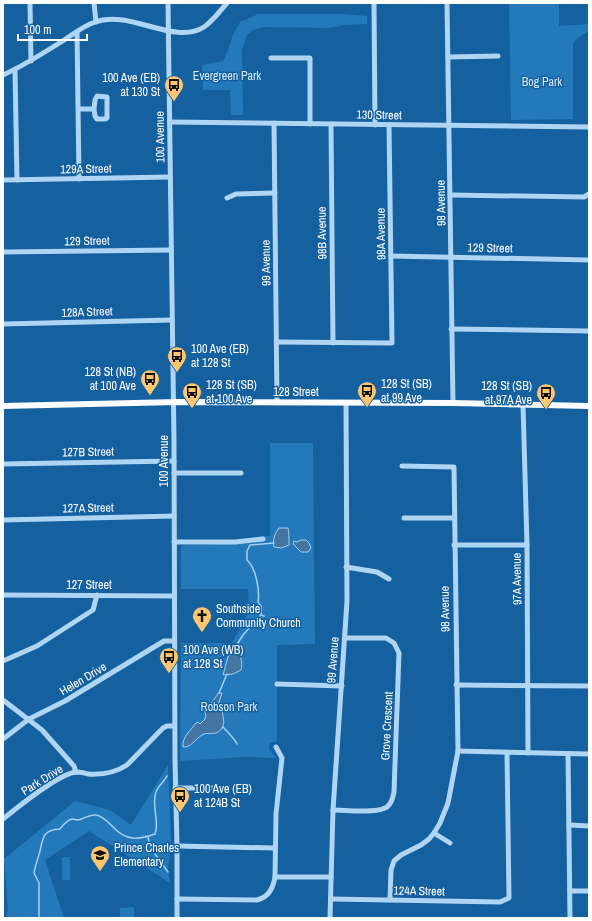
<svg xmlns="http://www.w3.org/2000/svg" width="592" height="921" font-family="'Archivo Narrow',sans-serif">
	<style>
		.green { fill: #2479bb }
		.water { fill: #4275a1; stroke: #a0d1f6 }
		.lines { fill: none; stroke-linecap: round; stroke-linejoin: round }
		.stream { stroke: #a0d1f6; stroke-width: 1.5 }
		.minor { stroke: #aed5f3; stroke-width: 5 }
		.major { stroke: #fafcff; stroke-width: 6 }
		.labels { text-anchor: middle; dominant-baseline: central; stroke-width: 3; stroke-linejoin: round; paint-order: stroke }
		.park-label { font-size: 12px; fill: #d6ecfd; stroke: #15609f }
		.poi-label { font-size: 12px; fill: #fff; stroke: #15609f; text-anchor: start }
		.street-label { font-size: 12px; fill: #fff; stroke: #15609f }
	</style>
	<rect width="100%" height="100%" fill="#15609f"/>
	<g class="green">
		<path d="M509 3H559V26L589 24V31C582 34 577 38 573 44V119L511 120Z"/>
		<polygon points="258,14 343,14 367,16 367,24 343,25 331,28 264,27 253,30 247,35 242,50 243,115 231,115 230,90 203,90 202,65 223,61 229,48 233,34 240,22"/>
		<polygon points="270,443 313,443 315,644 277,645 277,741 270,743 269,747 270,751 277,758 244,757 180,761 181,643 232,643 249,611 248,589 181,589 181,547 184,545 253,543 253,537 270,536"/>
		<polygon points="168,765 171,846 168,869 170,883 89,831 45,860 64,918 6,918 8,909 4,859 75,801 110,810 131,825"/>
		<rect x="62" y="857" width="8" height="23"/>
		<polygon points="134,907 134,918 120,918 120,908"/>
	</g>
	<g class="water">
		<path d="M279 528H288C289 531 289 541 289 545L281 548 274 547C272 541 275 533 279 528Z"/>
		<polygon points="301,540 306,540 309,543 311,548 308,552 301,552 293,544 294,541 297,542"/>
		<path d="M238 642C239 645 238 649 239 652 241 660 243 662 241 670L233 674 223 675 228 657 236 649Z"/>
		<path d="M218 693H222L218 705 219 709H222C222 716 226 722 222 728 217 737 208 731 202 735 195 739 191 748 183 747 182 737 191 730 196 723L198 722 200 724 205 719 206 715 204 710H208C209 703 216 699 218 693Z"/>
	</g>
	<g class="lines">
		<g class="stream">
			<path d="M264 616 261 615V606L258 602C260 591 256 568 247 560V551L250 545 274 543"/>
			<polyline points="238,643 243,635 261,615"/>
			<polyline points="219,693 227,674"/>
			<path d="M223 727C226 730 236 741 237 744"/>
			<polyline points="148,837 150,847 168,872"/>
			<path d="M39 918V883L34 873C35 866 38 859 40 851 43 837 43 830 60 829 63 825 67 820 72 819 74 819 76 820 78 820 84 819 89 814 96 815 103 816 108 822 113 827 126 841 138 840 155 834 160 821 151 807 156 792 158 786 164 782 167 776"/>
		</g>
		<g class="minor">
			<polyline points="30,3 31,61"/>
			<polyline points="94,3 96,22"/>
			<polyline points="168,3 174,441 175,760 177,846 177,918"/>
			<polyline points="374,3 375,125"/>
			<polyline points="447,3 453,403"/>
			<polyline points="77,32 79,179"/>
			<polyline points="448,57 498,56"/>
			<polyline points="271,58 310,58 310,124"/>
			<polyline points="15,70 17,180"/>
			<path d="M3 75C23 66 42 54 61 42 72 35 83 26 95 22 129 9 175 46 204 27 213 21 220 11 227 3"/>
			<polyline points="79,109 94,109 95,116 97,119 105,119 107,118 107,97 97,96 95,100 94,109"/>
			<polyline points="170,122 589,127"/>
			<polyline points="274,123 277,403"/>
			<polyline points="331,124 333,343"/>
			<polyline points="3,180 170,177"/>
			<polyline points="451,195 584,197 589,194"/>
			<polyline points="227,198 236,194 275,193"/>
			<polyline points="3,252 171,250"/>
			<polyline points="391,256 589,260"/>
			<polyline points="3,324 172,320"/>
			<polyline points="451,329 589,331"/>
			<polyline points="277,342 392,343 389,125"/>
			<polyline points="523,405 527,545 528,753"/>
			<polyline points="3,464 174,461"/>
			<polyline points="174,473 241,473"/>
			<polyline points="404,518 454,518"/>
			<polyline points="3,520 174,516"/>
			<polyline points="174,542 235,542 263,539"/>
			<polyline points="454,545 527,545"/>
			<polyline points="346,567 377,572 389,579"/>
			<polyline points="3,595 174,596"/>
			<polyline points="3,661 37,646 93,610 97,595"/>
			<polyline points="277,684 342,686"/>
			<polyline points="456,685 589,686"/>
			<polyline points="3,700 42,730 74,766 76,772"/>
			<polyline points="3,739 29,719 65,701 164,641 174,641"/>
			<polyline points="458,751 589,754"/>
			<polyline points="568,754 570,918"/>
			<polyline points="175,788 217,788"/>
			<path d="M333 810C346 810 377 814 387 807 392 803 393 797 394 792L399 653 394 643 386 638H345"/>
			<path d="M3 819C18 807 58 774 76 772 80 772 85 773 88 774 103 775 115 773 127 765L163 728 167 726H174"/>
			<polyline points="569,825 589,826"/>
			<polyline points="434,833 450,843"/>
			<polyline points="177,846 274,848"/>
			<polyline points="275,877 276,814 282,758 276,747"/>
			<polyline points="570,891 589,891"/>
			<path d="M177 899 257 900C269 897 273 888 275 877H331"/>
			<polyline points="331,899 500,902 509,898 507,753"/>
			<polyline points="390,900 391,870 394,861 401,855 421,845 429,839 434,833 440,823 448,803 458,751 454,467 402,466"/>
			<polyline points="330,918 333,810 347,601 346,403"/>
		</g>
		<polyline class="major" points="3,406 178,402 453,403 589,406"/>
	</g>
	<defs>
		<symbol id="bus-pin" viewBox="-11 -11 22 30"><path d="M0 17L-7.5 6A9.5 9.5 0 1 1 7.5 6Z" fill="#ffc670" stroke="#15609f"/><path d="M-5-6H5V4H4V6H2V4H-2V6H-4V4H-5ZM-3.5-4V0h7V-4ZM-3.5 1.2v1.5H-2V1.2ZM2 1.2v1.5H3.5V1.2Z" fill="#111"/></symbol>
		<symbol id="church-pin" viewBox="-11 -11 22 30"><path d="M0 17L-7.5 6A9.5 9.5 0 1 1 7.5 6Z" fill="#ffc670" stroke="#15609f"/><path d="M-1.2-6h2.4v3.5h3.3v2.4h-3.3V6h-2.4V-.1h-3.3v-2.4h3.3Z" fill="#111"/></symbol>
		<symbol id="school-pin" viewBox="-11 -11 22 30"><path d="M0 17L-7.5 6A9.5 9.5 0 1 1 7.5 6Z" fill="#ffc670" stroke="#15609f"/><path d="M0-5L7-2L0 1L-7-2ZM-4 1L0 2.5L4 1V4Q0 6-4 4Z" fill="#111"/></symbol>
	</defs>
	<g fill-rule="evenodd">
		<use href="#bus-pin" x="163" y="74" width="22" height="30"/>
		<use href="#bus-pin" x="166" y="345" width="22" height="30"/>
		<use href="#bus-pin" x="139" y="368" width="22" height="30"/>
		<use href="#bus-pin" x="356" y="380" width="22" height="30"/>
		<use href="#bus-pin" x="181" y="381" width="22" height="30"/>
		<use href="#bus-pin" x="535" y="382" width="22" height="30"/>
		<use href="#church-pin" x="191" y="605" width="22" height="30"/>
		<use href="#bus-pin" x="158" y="646" width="22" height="30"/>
		<use href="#bus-pin" x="169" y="785" width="22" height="30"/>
		<use href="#school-pin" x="89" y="844" width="22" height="30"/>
	</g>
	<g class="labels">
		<g class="park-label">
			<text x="227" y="76">Evergreen Park</text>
			<text x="542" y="82">Bog Park</text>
			<text x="229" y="707">Robson Park</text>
		</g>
		<g class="poi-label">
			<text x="160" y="78" text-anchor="end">100 Ave (EB)<tspan x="160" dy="14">at 130 St</tspan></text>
			<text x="191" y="349">100 Ave (EB)<tspan x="191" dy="14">at 128 St</tspan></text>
			<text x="136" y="372" text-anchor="end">128 St (NB)<tspan x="136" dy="14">at 100 Ave</tspan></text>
			<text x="381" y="384">128 St (SB)<tspan x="381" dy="14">at 99 Ave</tspan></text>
			<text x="206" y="385">128 St (SB)<tspan x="206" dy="14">at 100 Ave</tspan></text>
			<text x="532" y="386" text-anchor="end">128 St (SB)<tspan x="532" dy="14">at 97A Ave</tspan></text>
			<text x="216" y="609">Southside<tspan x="216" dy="14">Community Church</tspan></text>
			<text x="183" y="650">100 Ave (WB)<tspan x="183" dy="14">at 128 St</tspan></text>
			<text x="194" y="789">100 Ave (EB)<tspan x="194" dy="14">at 124B St</tspan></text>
			<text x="114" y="848">Prince Charles<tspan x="114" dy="14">Elementary</tspan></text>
		</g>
		<g class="street-label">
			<text transform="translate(379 115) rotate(1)">130 Street</text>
			<text transform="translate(160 137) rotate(-91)">100 Avenue</text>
			<text transform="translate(86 169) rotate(-1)">129A Street</text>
			<text transform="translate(441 203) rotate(-91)">98 Avenue</text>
			<text transform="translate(322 233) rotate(-91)">98B Avenue</text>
			<text transform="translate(381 234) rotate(-91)">98A Avenue</text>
			<text transform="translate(87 241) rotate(-1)">129 Street</text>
			<text transform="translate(490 248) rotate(1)">129 Street</text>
			<text transform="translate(266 263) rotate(-91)">99 Avenue</text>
			<text transform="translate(87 312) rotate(-2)">128A Street</text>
			<text x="296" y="392">128 Street</text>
			<text transform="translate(88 452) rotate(-1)">127B Street</text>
			<text transform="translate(164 461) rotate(-90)">100 Avenue</text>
			<text transform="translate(88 508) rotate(-1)">127A Street</text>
			<text transform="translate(517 579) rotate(-91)">97A Avenue</text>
			<text x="89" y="585">127 Street</text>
			<text transform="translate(445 609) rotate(-91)">98 Avenue</text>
			<text transform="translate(333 660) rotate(-86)">99 Avenue</text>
			<text transform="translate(83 679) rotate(-31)">Helen Drive</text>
			<text transform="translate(387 726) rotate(-87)">Grove Crescent</text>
			<text transform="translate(42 780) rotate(-32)">Park Drive</text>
			<text transform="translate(419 891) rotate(1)">124A Street</text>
		</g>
	</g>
	<rect width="592" height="921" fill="none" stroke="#ffffff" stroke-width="8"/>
	<path d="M18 34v6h69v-6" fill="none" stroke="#ffffff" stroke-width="2"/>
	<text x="24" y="34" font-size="12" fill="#ffffff" stroke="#15609f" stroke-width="3" paint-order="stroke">100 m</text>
</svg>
